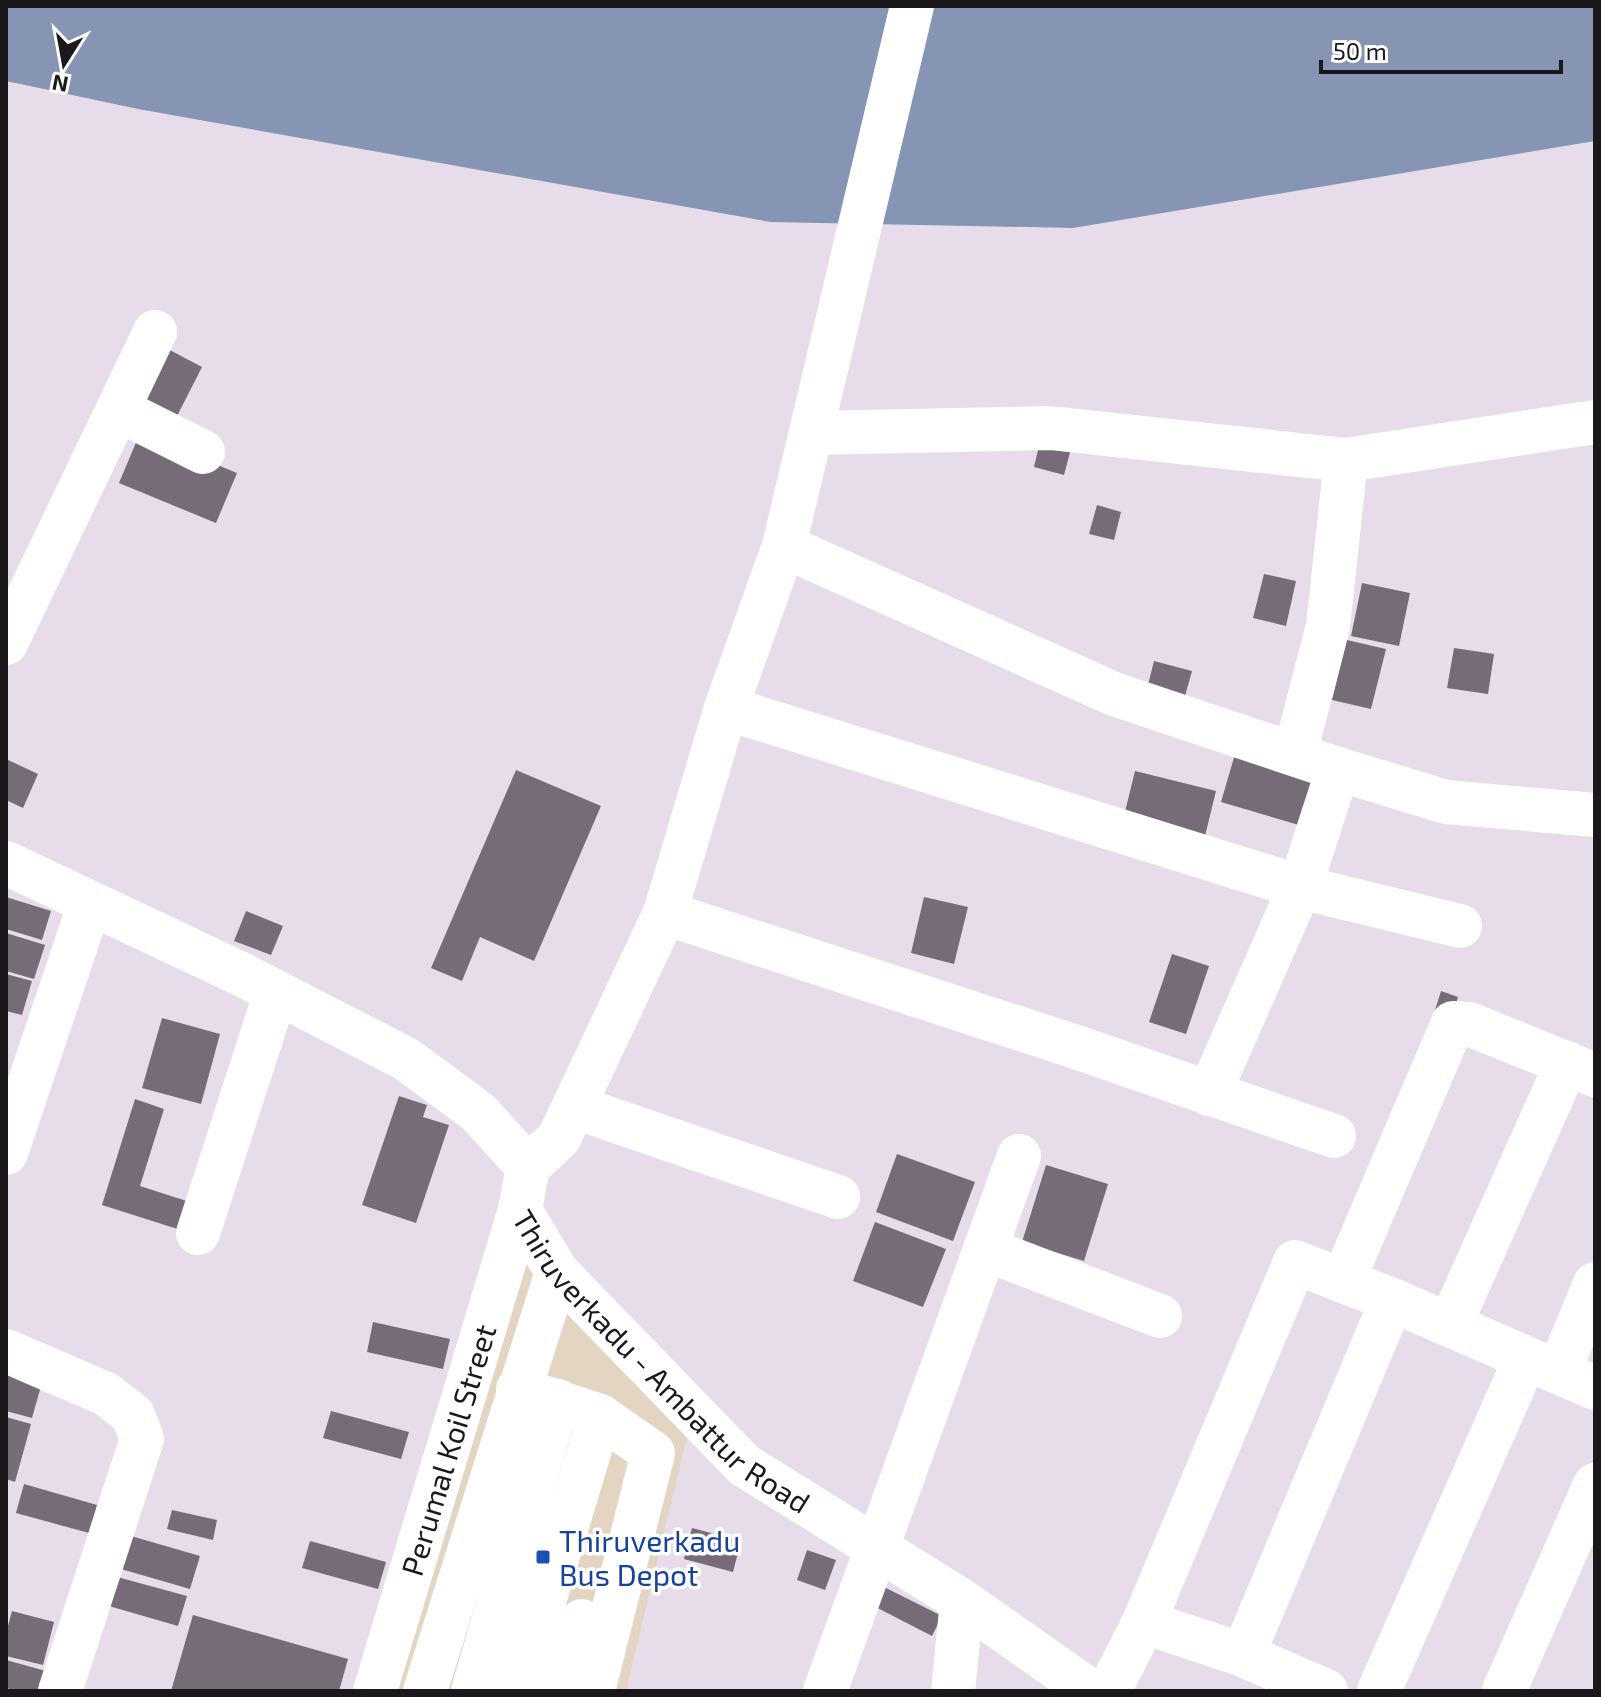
<svg xmlns="http://www.w3.org/2000/svg" width="1601" height="1697" font-family="'Exo 2',sans-serif">
	<style>
		.industrial { fill: #e3d5c2 }
		.water { fill: #8695b4 }
		.building { fill: #756c77 }
		.lines { fill: none; stroke-linecap: round; stroke-linejoin: round }
		.minor { stroke: #fff; stroke-width: 44 }
		.major { stroke: #fff; stroke-width: 44 }
		.transit-dot { fill: #1a4fb4; stroke: #fff; stroke-width: 3 }
		.labels { text-anchor: middle; dominant-baseline: central; stroke-width: 7; stroke-linejoin: round; paint-order: stroke }
		.street-label { font-size: 30px; fill: #1b181c; stroke: #fff }
		.transit-label { font-size: 30px; fill: #164399; stroke: #fff; text-anchor: start }
	</style>
	<rect width="100%" height="100%" fill="#e7ddea"/>
	<polygon class="industrial" points="515,1247 690,1424 626,1691 391,1691"/>
	<polygon class="water" points="6,6 1595,6 1595,141 1073,228 771,222 138,109 6,81"/>
	<g class="building">
		<polygon points="164,347 202,367 176,418 137,398"/>
		<polygon points="140,433 237,473 216,523 119,483"/>
		<polygon points="1042,433 1073,441 1064,475 1034,467"/>
		<polygon points="1097,505 1121,512 1114,540 1089,534"/>
		<polygon points="1264,574 1296,581 1286,626 1253,618"/>
		<polygon points="1362,583 1410,593 1399,646 1351,636"/>
		<polygon points="1347,640 1386,649 1371,709 1332,700"/>
		<polygon points="1454,648 1494,654 1488,694 1447,688"/>
		<polygon points="1154,661 1192,671 1182,707 1145,697"/>
		<polygon points="1235,754 1324,779 1309,828 1221,802"/>
		<polygon points="6,759 38,774 23,808 6,800"/>
		<polygon points="516,770 601,806 534,961 480,937 462,981 431,968"/>
		<polygon points="1135,771 1216,791 1204,840 1123,820"/>
		<polygon points="6,897 51,911 42,940 6,929"/>
		<polygon points="924,897 968,907 954,964 911,953"/>
		<polygon points="246,911 283,926 271,955 234,941"/>
		<polygon points="6,933 45,945 34,979 6,971"/>
		<polygon points="1172,954 1209,966 1186,1034 1149,1022"/>
		<polygon points="6,974 32,981 22,1015 6,1011"/>
		<polygon points="1441,991 1458,997 1444,1041 1427,1036"/>
		<polygon points="162,1018 220,1034 201,1104 142,1088"/>
		<polygon points="399,1096 427,1105 423,1117 449,1125 416,1223 362,1205"/>
		<polygon points="135,1099 164,1109 140,1186 199,1205 190,1233 102,1205"/>
		<polygon points="897,1154 975,1182 953,1241 876,1212"/>
		<polygon points="1046,1165 1108,1184 1084,1261 1022,1242"/>
		<polygon points="875,1222 946,1249 923,1307 853,1281"/>
		<polygon points="373,1322 450,1339 443,1369 367,1352"/>
		<polygon points="6,1369 43,1379 32,1418 6,1411"/>
		<polygon points="331,1411 409,1432 401,1459 323,1438"/>
		<polygon points="6,1417 31,1424 15,1482 6,1479"/>
		<polygon points="24,1484 97,1505 89,1533 16,1513"/>
		<polygon points="172,1510 217,1520 213,1540 167,1529"/>
		<polygon points="692,1528 741,1541 733,1572 684,1559"/>
		<polygon points="124,1534 200,1556 190,1589 114,1567"/>
		<polygon points="310,1541 386,1562 378,1589 302,1568"/>
		<polygon points="807,1550 836,1560 825,1590 797,1580"/>
		<polygon points="110,1575 187,1596 178,1626 102,1604"/>
		<polygon points="872,1581 942,1616 932,1636 862,1600"/>
		<polygon points="12,1611 54,1622 43,1665 6,1656 6,1633"/>
		<polygon points="193,1615 348,1659 339,1691 171,1691"/>
		<polygon points="6,1660 46,1671 41,1691 18,1691 6,1688"/>
	</g>
	<g class="lines">
		<g class="minor">
			<polyline points="119,410 203,452"/>
			<polyline points="811,433 1050,428 1346,460 1595,422"/>
			<polyline points="784,546 1114,694 1338,769 1446,802 1595,815"/>
			<polyline points="6,643 155,332"/>
			<polyline points="726,708 1300,887 1209,1094"/>
			<polyline points="1295,753 1328,626 1346,460"/>
			<polyline points="1338,769 1300,887 1460,926"/>
			<polyline points="665,913 1073,1046 1334,1136"/>
			<polyline points="575,1107 838,1197"/>
			<polyline points="6,1153 90,903"/>
			<polyline points="528,1167 559,1138 665,913 726,708 784,546 912,6"/>
			<polyline points="198,1233 276,992"/>
			<polyline points="985,1249 1160,1316"/>
			<polyline points="1343,1281 1453,1023 1469,1024 1595,1075"/>
			<polyline points="1450,1325 1567,1063"/>
			<polyline points="6,1351 106,1394 133,1415 142,1439 60,1691"/>
			<polyline points="1559,1371 1595,1284"/>
			<polyline points="518,1389 600,1416 653,1453 593,1691"/>
			<polyline points="962,1601 1090,1691"/>
			<polyline points="1144,1622 1243,1655 1326,1691"/>
			<polyline points="1243,1655 1392,1300"/>
			<path id="s1" d="M375 1691 520 1210"/>
			<polyline points="425,1691 557,1272"/>
			<polyline points="473,1691 558,1401"/>
			<polyline points="517,1691 600,1416"/>
			<polyline points="560,1691 582,1621"/>
			<polyline points="825,1691 1019,1156"/>
			<polyline points="1109,1691 1144,1622 1295,1262 1392,1300 1595,1388"/>
			<polyline points="1379,1691 1525,1360"/>
			<polyline points="1504,1691 1595,1485"/>
		</g>
		<path class="major" id="s2" d="M6 863 243 975 406 1059 478 1112 528 1167 520 1210 557 1272 744 1465 962 1601 953 1691"/>
	</g>
	<rect class="transit-dot" x="535" y="1549" width="16" height="16" rx="4"/>
	<g class="labels">
		<g class="street-label">
			<text stroke="none"><textPath href="#s2" startOffset="862">Thiruverkadu - Ambattur Road</textPath></text>
			<text stroke="none"><textPath href="#s1" startOffset="252">Perumal Koil Street</textPath></text>
		</g>
		<g class="transit-label">
			<text x="559" y="1540">Thiruverkadu<tspan x="559" dy="34">Bus Depot</tspan></text>
		</g>
	</g>
	<rect width="1601" height="1697" fill="none" stroke="#1b181c" stroke-width="16"/>
	<g transform="translate(64 64) rotate(191)" stroke="#ffffff" stroke-width="6" paint-order="stroke">
	<path d="M0-6L14 30L0 20L-14 30Z" fill="#1b181c"/>
	<text y="-12" font-size="22" font-weight="bold" text-anchor="middle" fill="#1b181c">N</text>
	</g>
	<path d="M1321 60v12h240v-12" fill="none" stroke="#1b181c" stroke-width="4"/>
	<text x="1333" y="60" font-size="24" fill="#1b181c" stroke="#ffffff" stroke-width="6" paint-order="stroke">50 m</text>
</svg>
